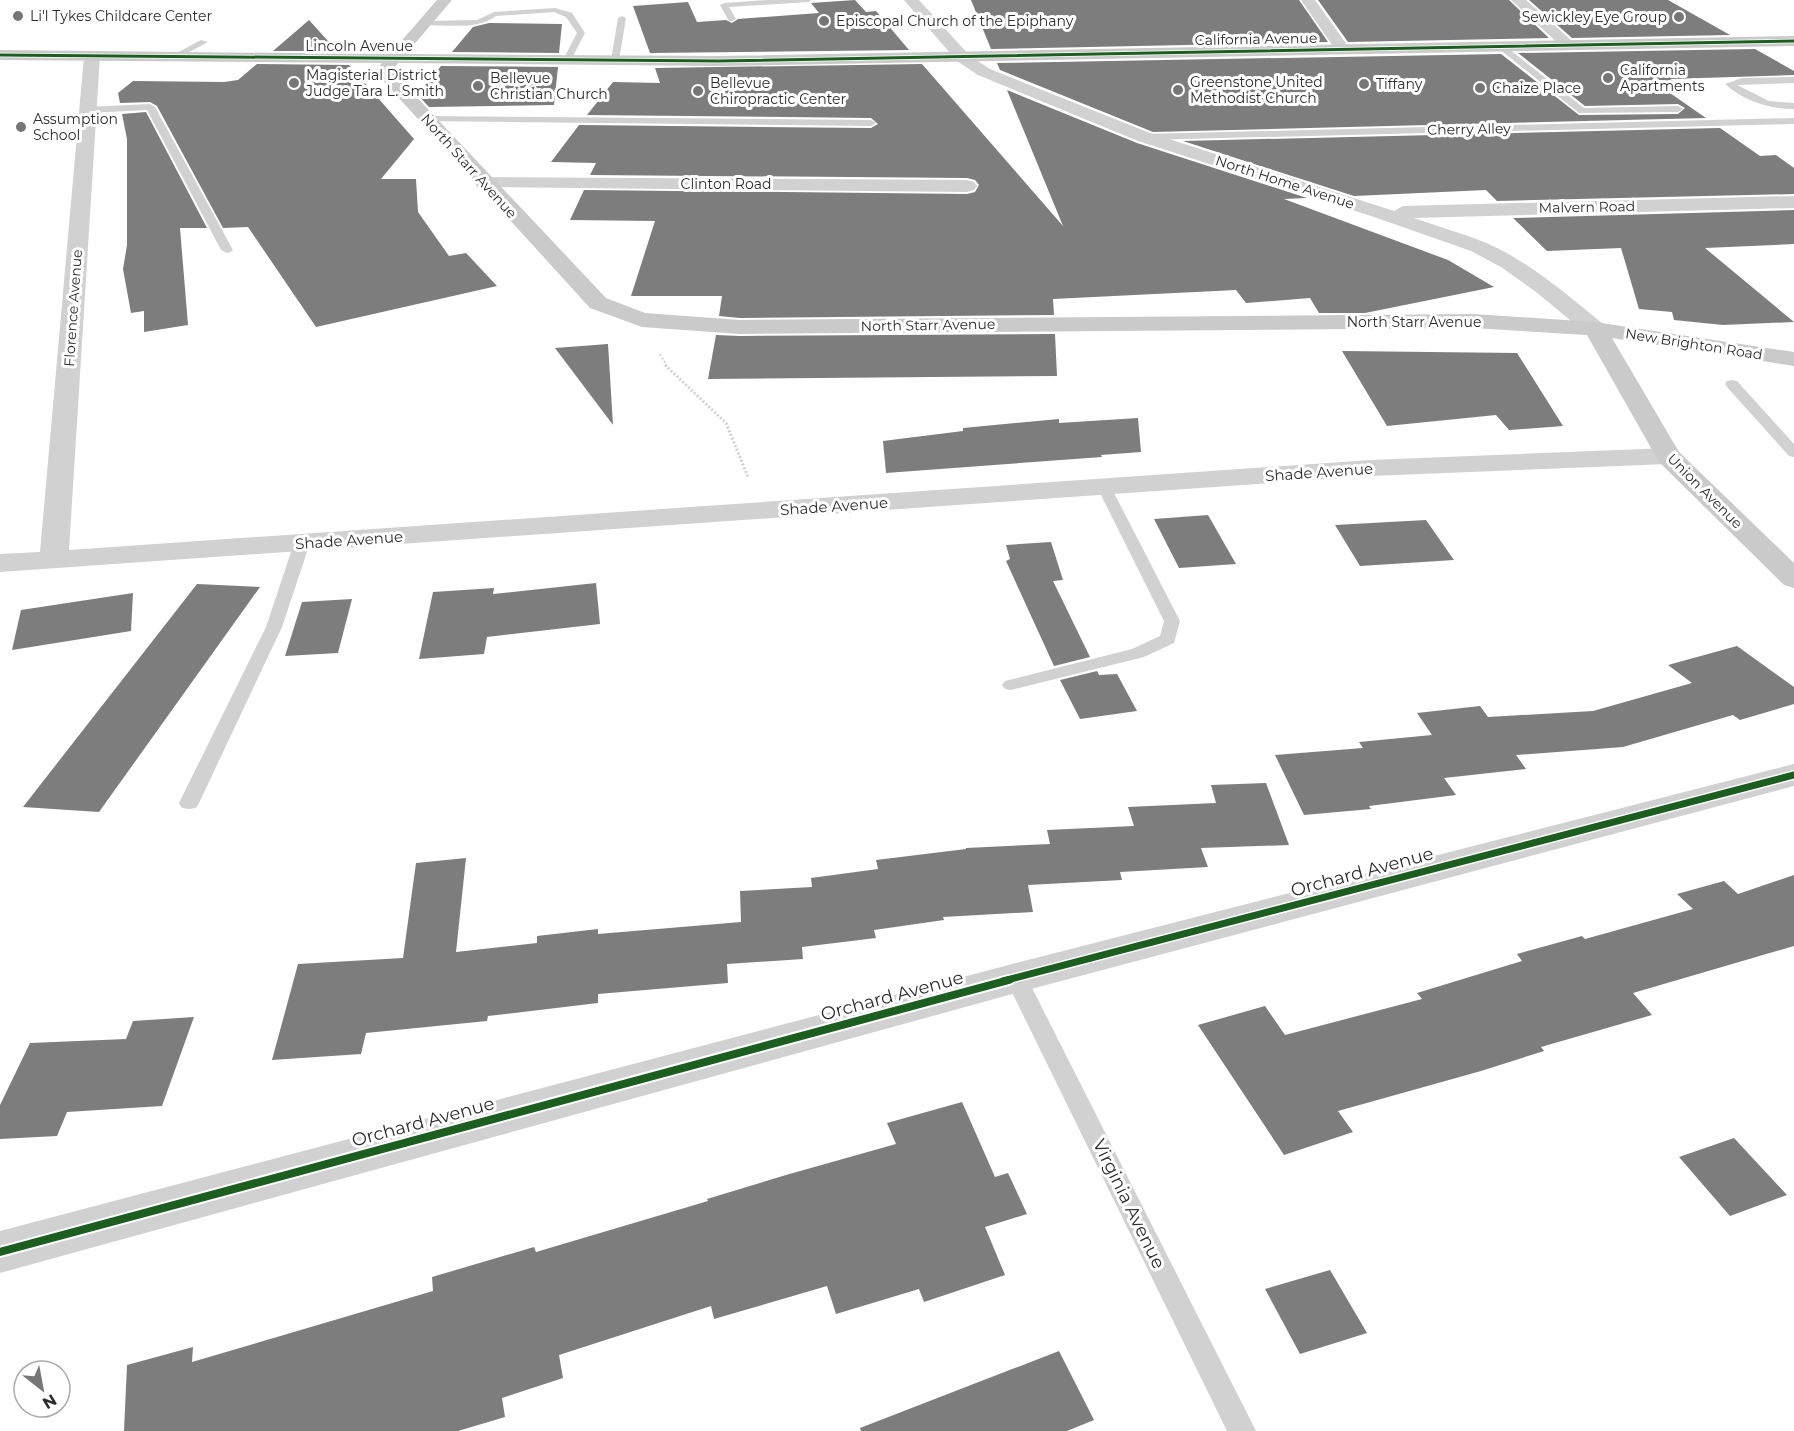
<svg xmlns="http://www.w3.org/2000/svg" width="1794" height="1431" font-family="Montserrat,sans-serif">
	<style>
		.building { fill: #7d7d7d }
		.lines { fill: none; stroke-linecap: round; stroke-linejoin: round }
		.path-far1 { stroke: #d1d1d1; stroke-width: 2; stroke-dasharray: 2 2; stroke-linecap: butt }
		.path { stroke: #d1d1d1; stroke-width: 3; stroke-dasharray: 2 2; stroke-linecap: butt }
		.lane { fill: #d1d1d1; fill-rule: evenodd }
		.street { fill: #d1d1d1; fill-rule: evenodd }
		.secondary { fill: #cacaca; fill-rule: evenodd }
		.cycleway-far2-casing { stroke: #fff; stroke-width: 4.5 }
		.cycleway-far1-casing { stroke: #fff; stroke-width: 10 }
		.cycleway-casing { stroke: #fff; stroke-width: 12 }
		.cycleway-far2 { stroke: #1b5e20; stroke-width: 3 }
		.cycleway-far1 { stroke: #1b5e20; stroke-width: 7 }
		.cycleway { stroke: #1b5e20; stroke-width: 8 }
		.poi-dot { fill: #767676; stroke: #fff; stroke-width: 2 }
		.labels { text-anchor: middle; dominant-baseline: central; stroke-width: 6; stroke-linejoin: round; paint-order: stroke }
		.far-poi-label { font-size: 14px; fill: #2c2c2c; stroke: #fff; text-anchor: start }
		.far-street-label { font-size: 14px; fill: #2c2c2c; stroke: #fff }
		.street-label { font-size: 15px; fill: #2c2c2c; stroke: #fff }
		.near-street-label { font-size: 18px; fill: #2c2c2c; stroke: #fff }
	</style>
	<rect width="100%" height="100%" fill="#fff"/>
	<g class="building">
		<polygon points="855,0 866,12 876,11 909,50 650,53 633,6 688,2 697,22 726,20 732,23 738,19 819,13 811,3"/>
		<polygon points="971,0 1299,0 1328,42 991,49"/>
		<polygon points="1318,0 1509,0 1549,38 1348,42"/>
		<polygon points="1529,0 1668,0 1730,35 1572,38"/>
		<polygon points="309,20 337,51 273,51"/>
		<polygon points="489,23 562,24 559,53 452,52 473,27"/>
		<polygon points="1755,49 1794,71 1794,75 1670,79 1676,83 1657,84 1706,118 1153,132 1000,70 997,63 1501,54 1579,115 1678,114 1685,108 1678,104 1585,106 1518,53"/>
		<polygon points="257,64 349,65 414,139 381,179 416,179 418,212 449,256 466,253 497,286 316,327 248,227 223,228 157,106 150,102 120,103 118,93 133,81 224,82 238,80"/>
		<polygon points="922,64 1063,226 1007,90 1137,143 1307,198 1284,199 1448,260 1494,287 1365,313 1319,313 1310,298 1246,303 1236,290 1053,299 1054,315 740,318 719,316 722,296 631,296 655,221 570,220 584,190 967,194 975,192 979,185 975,180 967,178 590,175 596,163 551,162 579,125 871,128 878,124 871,118 587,115 613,82 660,83 655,68"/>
		<polygon points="441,66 558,67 554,105 429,107 417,94"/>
		<polygon points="146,112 207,228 180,228 188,325 144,332 144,311 131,313 123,269 127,245 127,139 122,114"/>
		<polygon points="1720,128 1760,156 1776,155 1794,168 1794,194 1497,201 1486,190 1354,196 1183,141"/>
		<polygon points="1794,210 1794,244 1705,248 1794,322 1723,325 1674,320 1672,312 1639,309 1621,248 1547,251 1513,218"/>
		<polygon points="1055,334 1057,376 708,379 716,335 740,336"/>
		<polygon points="608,344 613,425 555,348"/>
		<polygon points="1342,351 1517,353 1563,426 1509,430 1496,415 1387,426"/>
		<polygon points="1138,418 1141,452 1101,455 1102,457 886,473 883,441 963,431 963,428 1059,419 1059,423"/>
		<polygon points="1208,515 1236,564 1179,568 1154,519"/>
		<polygon points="1426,520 1454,560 1360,566 1335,525"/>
		<polygon points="1051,542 1063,580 1053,581 1090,657 1054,666 1006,561 1010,559 1006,545"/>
		<polygon points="596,583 600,624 487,637 484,654 419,659 433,592 494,588 493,594"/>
		<polygon points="197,584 260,587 99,812 23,807"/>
		<polygon points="133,593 131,631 12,650 21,610"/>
		<polygon points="352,599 338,653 285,656 302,602"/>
		<polygon points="1737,646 1794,687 1794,704 1740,720 1733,715 1623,747 1516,755 1526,769 1444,778 1456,795 1369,806 1371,809 1304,815 1275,755 1363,748 1359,742 1432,735 1417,713 1480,706 1488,717 1593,711 1692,683 1668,665"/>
		<polygon points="1097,671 1099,675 1117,674 1137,711 1080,719 1060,680"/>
		<polygon points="1266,783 1289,845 1201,848 1208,867 1120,872 1122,880 1028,885 1033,912 943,917 944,920 874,930 876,938 802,947 803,959 727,964 728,983 598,994 598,1003 488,1016 487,1021 366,1033 361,1054 272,1060 298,964 403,958 416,863 466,858 456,952 537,943 537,936 598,929 598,934 741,922 740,891 812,887 811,878 878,869 876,860 966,849 966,848 1050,844 1047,830 1134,826 1128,807 1216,803 1211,785"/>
		<polygon points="1794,875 1794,946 1633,993 1652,1015 1541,1047 1544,1051 1481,1071 1338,1111 1353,1132 1284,1155 1198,1025 1265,1006 1285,1035 1422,999 1417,993 1522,961 1517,954 1582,936 1585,939 1693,909 1677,894 1724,881 1738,894"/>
		<polygon points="194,1017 162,1106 67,1112 57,1136 0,1139 0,1105 30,1043 126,1039 133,1021"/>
		<polygon points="962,1102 995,1177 1008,1173 1027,1214 985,1227 1005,1275 924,1302 919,1289 836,1314 827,1286 714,1319 711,1306 559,1355 563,1378 502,1398 505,1417 458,1431 124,1431 127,1365 193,1347 192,1362 433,1291 432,1277 534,1247 536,1252 708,1201 707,1199 786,1175 896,1144 887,1123"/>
		<polygon points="1734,1138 1787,1195 1730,1216 1679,1157"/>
		<polygon points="1330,1270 1367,1333 1300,1354 1265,1289"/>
		<polygon points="1059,1351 1094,1420 1067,1431 861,1431 860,1428"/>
	</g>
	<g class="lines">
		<polyline class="path-far1" points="660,354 667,366"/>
		<polyline class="path" points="665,365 726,423 748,477"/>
		<g class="lane">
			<polygon points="769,0 812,0 808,2 729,7 736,19 732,21 729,21 720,5 724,3"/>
			<path d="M555 8 572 13 585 33 571 60 567 63 563 60 577 33 566 17 554 12 496 16C478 30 447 25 425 25L421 23 425 21 477 20 494 12Z"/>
			<polygon points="622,16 626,18 619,60 615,63 611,60 618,18"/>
			<polygon points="201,40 208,42 178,58 171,56"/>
			<polygon points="1501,43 1584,108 1678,106 1683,109 1678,112 1579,113 1498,48 1497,46"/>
			<path d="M1794 77V83L1737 85 1769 101 1794 103V109C1769 109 1744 101 1725 84L1742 78Z"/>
			<polygon points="150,104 155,107 233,250 231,252 227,253 221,250 147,110 88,113 83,110 88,107"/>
			<polygon points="426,116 871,120 876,123 871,126 423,121 423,117"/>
			<polygon points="1794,118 1794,124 1144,140 1139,137 1144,134"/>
			<polygon points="1732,380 1737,381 1794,444 1794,457 1789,456 1727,387 1725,384 1727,381"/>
			<polygon points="1104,483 1111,487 1180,621 1174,643 1144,657 1011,690 1005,689 1002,685 1005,681 1132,649 1160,636 1164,621 1097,487"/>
			<polygon points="302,538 310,543 282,627 199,803 196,808 189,809 182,808 179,803 266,627 294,543"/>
			<polygon points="1016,970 1024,972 1027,978 1256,1431 1227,1431 1005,978 1008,972"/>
		</g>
		<g class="street">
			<path d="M904 0H919L969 55 990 69 1150 133 1394 211 1403 206 1794 196V208L1413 218C1437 226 1461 233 1484 242 1529 261 1566 294 1603 324L1606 329 1603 334 1595 336 1587 334 1536 292 1501 267 1471 251 1374 217 1138 141 978 75 957 61Z"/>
			<polygon points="1301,0 1315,0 1350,49 1347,52 1337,52"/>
			<polygon points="1511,0 1526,0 1572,41 1575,44 1572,47 1562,47"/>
			<polygon points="92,51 100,56 69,550 1371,460 1668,448 1677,450 1681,456 1677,462 1668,464 1371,476 0,572 0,554 40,552 84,56"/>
			<polygon points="484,177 967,180 974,182 977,186 974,190 967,192 477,187 475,183 477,179"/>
			<polygon points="1794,764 1794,786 1016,993 0,1273 0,1231 1016,963"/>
		</g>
		<polygon class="secondary" points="437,0 452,0 406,54 718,56 1794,36 1794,46 718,66 398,63 392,71 606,298 645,313 740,320 1473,314 1595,322 1794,352 1794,366 1612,338 1679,452 1794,563 1794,588 1784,585 1659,462 1587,335 1473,328 740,334 642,327 590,308 377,74 375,71 382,63 0,60 0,50 390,54"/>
		<defs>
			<polyline id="cycleway-far2" points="0,55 718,61 1794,41"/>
			<polyline id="cycleway-far1" points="1003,981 1794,775"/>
			<polyline id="cycleway" points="0,1252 1009,980"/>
		</defs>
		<use href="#cycleway-far2" class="cycleway-far2-casing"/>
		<use href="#cycleway-far1" class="cycleway-far1-casing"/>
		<use href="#cycleway" class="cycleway-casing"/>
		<use href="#cycleway-far2" class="cycleway-far2"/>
		<use href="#cycleway-far1" class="cycleway-far1"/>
		<use href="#cycleway" class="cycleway"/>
	</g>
	<g class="poi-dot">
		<circle cx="18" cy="16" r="6"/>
		<circle cx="1679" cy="17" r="6"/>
		<circle cx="824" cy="21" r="6"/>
		<circle cx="1608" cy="78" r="6"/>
		<circle cx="294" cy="83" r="6"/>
		<circle cx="1364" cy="84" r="6"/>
		<circle cx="478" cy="86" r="6"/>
		<circle cx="1480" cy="88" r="6"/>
		<circle cx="1178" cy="90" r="6"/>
		<circle cx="698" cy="91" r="6"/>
		<circle cx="21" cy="127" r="6"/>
	</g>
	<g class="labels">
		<g class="far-poi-label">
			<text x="30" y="16">Li'l Tykes Childcare Center</text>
			<text x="1667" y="17" text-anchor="end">Sewickley Eye Group</text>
			<text x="836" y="21">Episcopal Church of the Epiphany</text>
			<text x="1620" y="70">California<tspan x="1620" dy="16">Apartments</tspan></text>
			<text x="306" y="75">Magisterial District<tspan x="306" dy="16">Judge Tara L. Smith</tspan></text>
			<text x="490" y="78">Bellevue<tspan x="490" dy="16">Christian Church</tspan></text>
			<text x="1190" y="82">Greenstone United<tspan x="1190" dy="16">Methodist Church</tspan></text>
			<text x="710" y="83">Bellevue<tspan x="710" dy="16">Chiropractic Center</tspan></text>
			<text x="1376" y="84">Tiffany</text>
			<text x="1492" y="88">Chaize Place</text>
			<text x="33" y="119">Assumption<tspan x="33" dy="16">School</tspan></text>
		</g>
		<g class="far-street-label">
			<text transform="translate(1256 39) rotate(-1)">California Avenue</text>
			<text x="359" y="46">Lincoln Avenue</text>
			<text transform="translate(1469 129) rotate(-1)">Cherry Alley</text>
			<text transform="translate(469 166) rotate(48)">North Starr Avenue</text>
			<text transform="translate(1285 182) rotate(18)">North Home Avenue</text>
			<text x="726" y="184">Clinton Road</text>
			<text transform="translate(1587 207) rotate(-1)">Malvern Road</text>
			<text transform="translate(73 308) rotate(-86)">Florence Avenue</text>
			<text x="1414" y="322">North Starr Avenue</text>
			<text transform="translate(928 325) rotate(-1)">North Starr Avenue</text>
			<text transform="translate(1694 344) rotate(9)">New Brighton Road</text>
			<text transform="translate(1705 491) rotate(45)">Union Avenue</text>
		</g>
		<g class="street-label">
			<text transform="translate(1319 472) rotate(-4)">Shade Avenue</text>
			<text transform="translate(834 506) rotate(-4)">Shade Avenue</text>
			<text transform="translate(349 540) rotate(-4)">Shade Avenue</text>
		</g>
		<g class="near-street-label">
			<text transform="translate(1362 872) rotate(-15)">Orchard Avenue</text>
			<text transform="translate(892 996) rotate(-15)">Orchard Avenue</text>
			<text transform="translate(423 1122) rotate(-15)">Orchard Avenue</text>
			<text transform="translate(1129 1204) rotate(64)">Virginia Avenue</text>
		</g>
	</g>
	<g transform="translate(42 1389) rotate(149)"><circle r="28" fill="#ffffff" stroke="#ababab" stroke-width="1.5"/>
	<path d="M0-4.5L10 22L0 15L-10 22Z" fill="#767676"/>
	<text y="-9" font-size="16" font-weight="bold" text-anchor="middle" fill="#2c2c2c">N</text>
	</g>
</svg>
